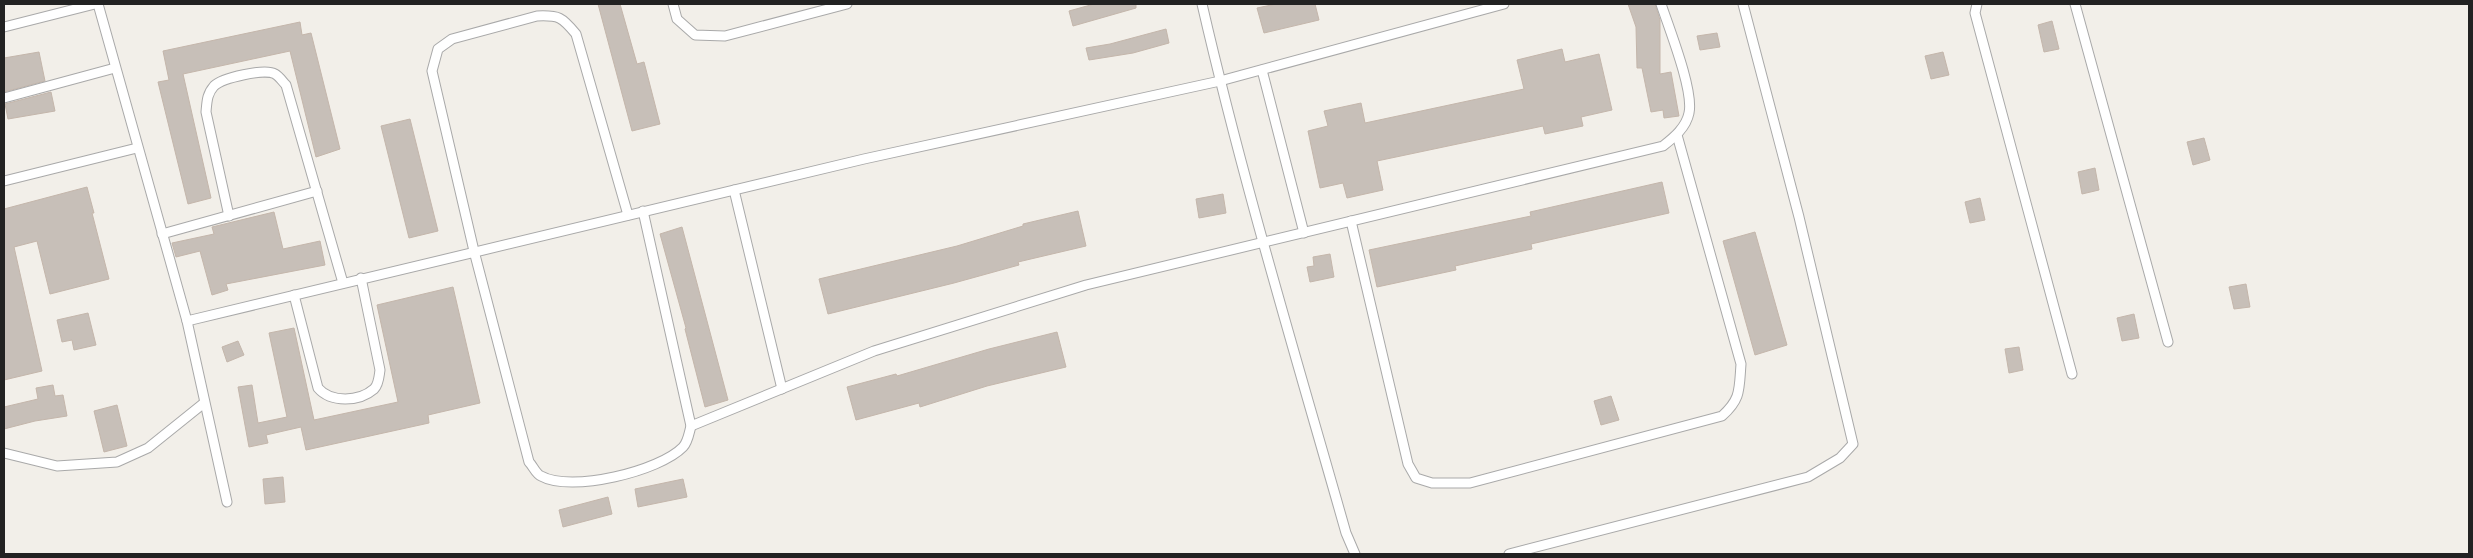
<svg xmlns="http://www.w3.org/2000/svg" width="2473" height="558" font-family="'Fira Sans Condensed',sans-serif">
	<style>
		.building { fill: #c7bfb8; stroke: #c4b6ab }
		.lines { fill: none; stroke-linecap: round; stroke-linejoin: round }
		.service-casing { stroke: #a9a9a9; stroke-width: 11 }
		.service { stroke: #fff; stroke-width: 9 }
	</style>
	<rect width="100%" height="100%" fill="#f2efe9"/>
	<g class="building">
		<polygon points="598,4 620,4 637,64 644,62 660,124 632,131"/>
		<polygon points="1094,4 1136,4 1136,8 1073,26 1069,11"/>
		<polygon points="1276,4 1315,4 1319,20 1264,33 1257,8"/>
		<polygon points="1628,4 1655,4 1660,20 1660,74 1671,72 1679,116 1664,118 1663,110 1651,112 1642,68 1637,68 1636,27"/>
		<polygon points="2052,21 2059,49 2044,52 2038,25"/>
		<polygon points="300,22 302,35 311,33 340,149 316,157 290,51 183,74 211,198 188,204 158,82 169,80 163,51"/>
		<polygon points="1166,29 1169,43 1133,53 1089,60 1086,48 1110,44"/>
		<polygon points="1717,33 1720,47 1700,50 1697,36"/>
		<polygon points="1562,49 1565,62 1599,54 1612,110 1581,117 1583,126 1545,134 1543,126 1377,161 1383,190 1347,198 1343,183 1320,188 1308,131 1328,126 1324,111 1361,103 1365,123 1524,89 1517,60"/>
		<polygon points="39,52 45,81 4,92 4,58"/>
		<polygon points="1943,52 1949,75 1931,79 1925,56"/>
		<polygon points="51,92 55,111 8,119 5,104"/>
		<polygon points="410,119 438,231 409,238 381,126"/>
		<polygon points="2204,138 2210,160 2193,165 2187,142"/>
		<polygon points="2095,168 2099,190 2082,194 2078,172"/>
		<polygon points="1662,182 1669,213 1531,244 1532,249 1455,266 1456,270 1377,287 1369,250 1531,216 1530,212"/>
		<polygon points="87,187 94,213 92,213 109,279 50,294 37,241 14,247 42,371 4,380 4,209"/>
		<polygon points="1223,194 1226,213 1199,218 1196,199"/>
		<polygon points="1980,198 1985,220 1970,223 1965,202"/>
		<polygon points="1078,211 1086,246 1018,262 1019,265 954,283 828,314 819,279 957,246 1023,226 1023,224"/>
		<polygon points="274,212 283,249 320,241 325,265 226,284 228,290 212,295 200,251 176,257 172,243 214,234 212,227"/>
		<polygon points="682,227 728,400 705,407 685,329 686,328 660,234"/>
		<polygon points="1755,232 1787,345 1755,355 1723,241"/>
		<polygon points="1330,254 1334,277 1310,282 1307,267 1314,266 1313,257"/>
		<polygon points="2246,284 2250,307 2234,309 2229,287"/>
		<polygon points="453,287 480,403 428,415 429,423 306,450 301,427 266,435 268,443 249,447 238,387 252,385 258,423 287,417 269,333 294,328 314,420 398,402 377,305"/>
		<polygon points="88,313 96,345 74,350 72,340 62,342 57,320"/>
		<polygon points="2134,314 2139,338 2122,341 2117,318"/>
		<polygon points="1057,332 1066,367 987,386 920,407 919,403 856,420 847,387 896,374 897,376 989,349"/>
		<polygon points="238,341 244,355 227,362 222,347"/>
		<polygon points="2019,347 2023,370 2009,373 2005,349"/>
		<polygon points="53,385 55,396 63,395 67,416 35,421 4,429 4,407 38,399 36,388"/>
		<polygon points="1611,396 1619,420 1601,425 1594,401"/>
		<polygon points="117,405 127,446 104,452 94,411"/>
		<polygon points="283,477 285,502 265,504 263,479"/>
		<polygon points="683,479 687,497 638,507 635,489"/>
		<polygon points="608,497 612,514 563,527 559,510"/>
	</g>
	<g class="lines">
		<defs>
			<g id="service">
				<polyline points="98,4 187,321 227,502"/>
				<polyline points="673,4 677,19 695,35 725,36 847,4"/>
				<path d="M1202 4C1243 182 1296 357 1346 533L1355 554"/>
				<polyline points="1977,4 1975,13 2072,374"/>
				<polyline points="2075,4 2168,342"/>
				<polyline points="4,27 95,4"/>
				<polyline points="1262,70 1304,233"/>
				<polyline points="4,98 115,68"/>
				<polyline points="4,181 137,148"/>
				<polyline points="734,190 782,389"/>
				<path d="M628 215 576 34C562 17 559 15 537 16L452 39 438 49 432 71 474 251 529 462C533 466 536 474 541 476 571 493 660 471 683 447 688 442 689 433 691 426L643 211"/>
				<path d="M229 216 206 112C207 101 207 94 214 86 222 78 265 68 275 74 279 76 283 82 286 85L343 283"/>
				<path d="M1351 221 1408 464 1416 478 1432 483H1470L1722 416C1741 399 1739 390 1741 364L1677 135"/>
				<polyline points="162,234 317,191"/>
				<path d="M294 295 318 388C331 403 359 402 374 389 379 384 379 376 380 370L361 278"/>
				<polyline points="187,321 864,159 1220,81 1504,4"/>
				<path d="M691 426 874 351 1086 285 1663 146C1673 138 1686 128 1689 113 1694 91 1669 28 1661 4"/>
				<polyline points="4,453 57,466 117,462 148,448 204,403"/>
				<polyline points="1509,554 1808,477 1840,458 1853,444 1799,217 1743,4"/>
			</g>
		</defs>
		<use href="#service" class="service-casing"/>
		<use href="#service" class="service"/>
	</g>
	<rect width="2473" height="558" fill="none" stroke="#222222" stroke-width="10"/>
</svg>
